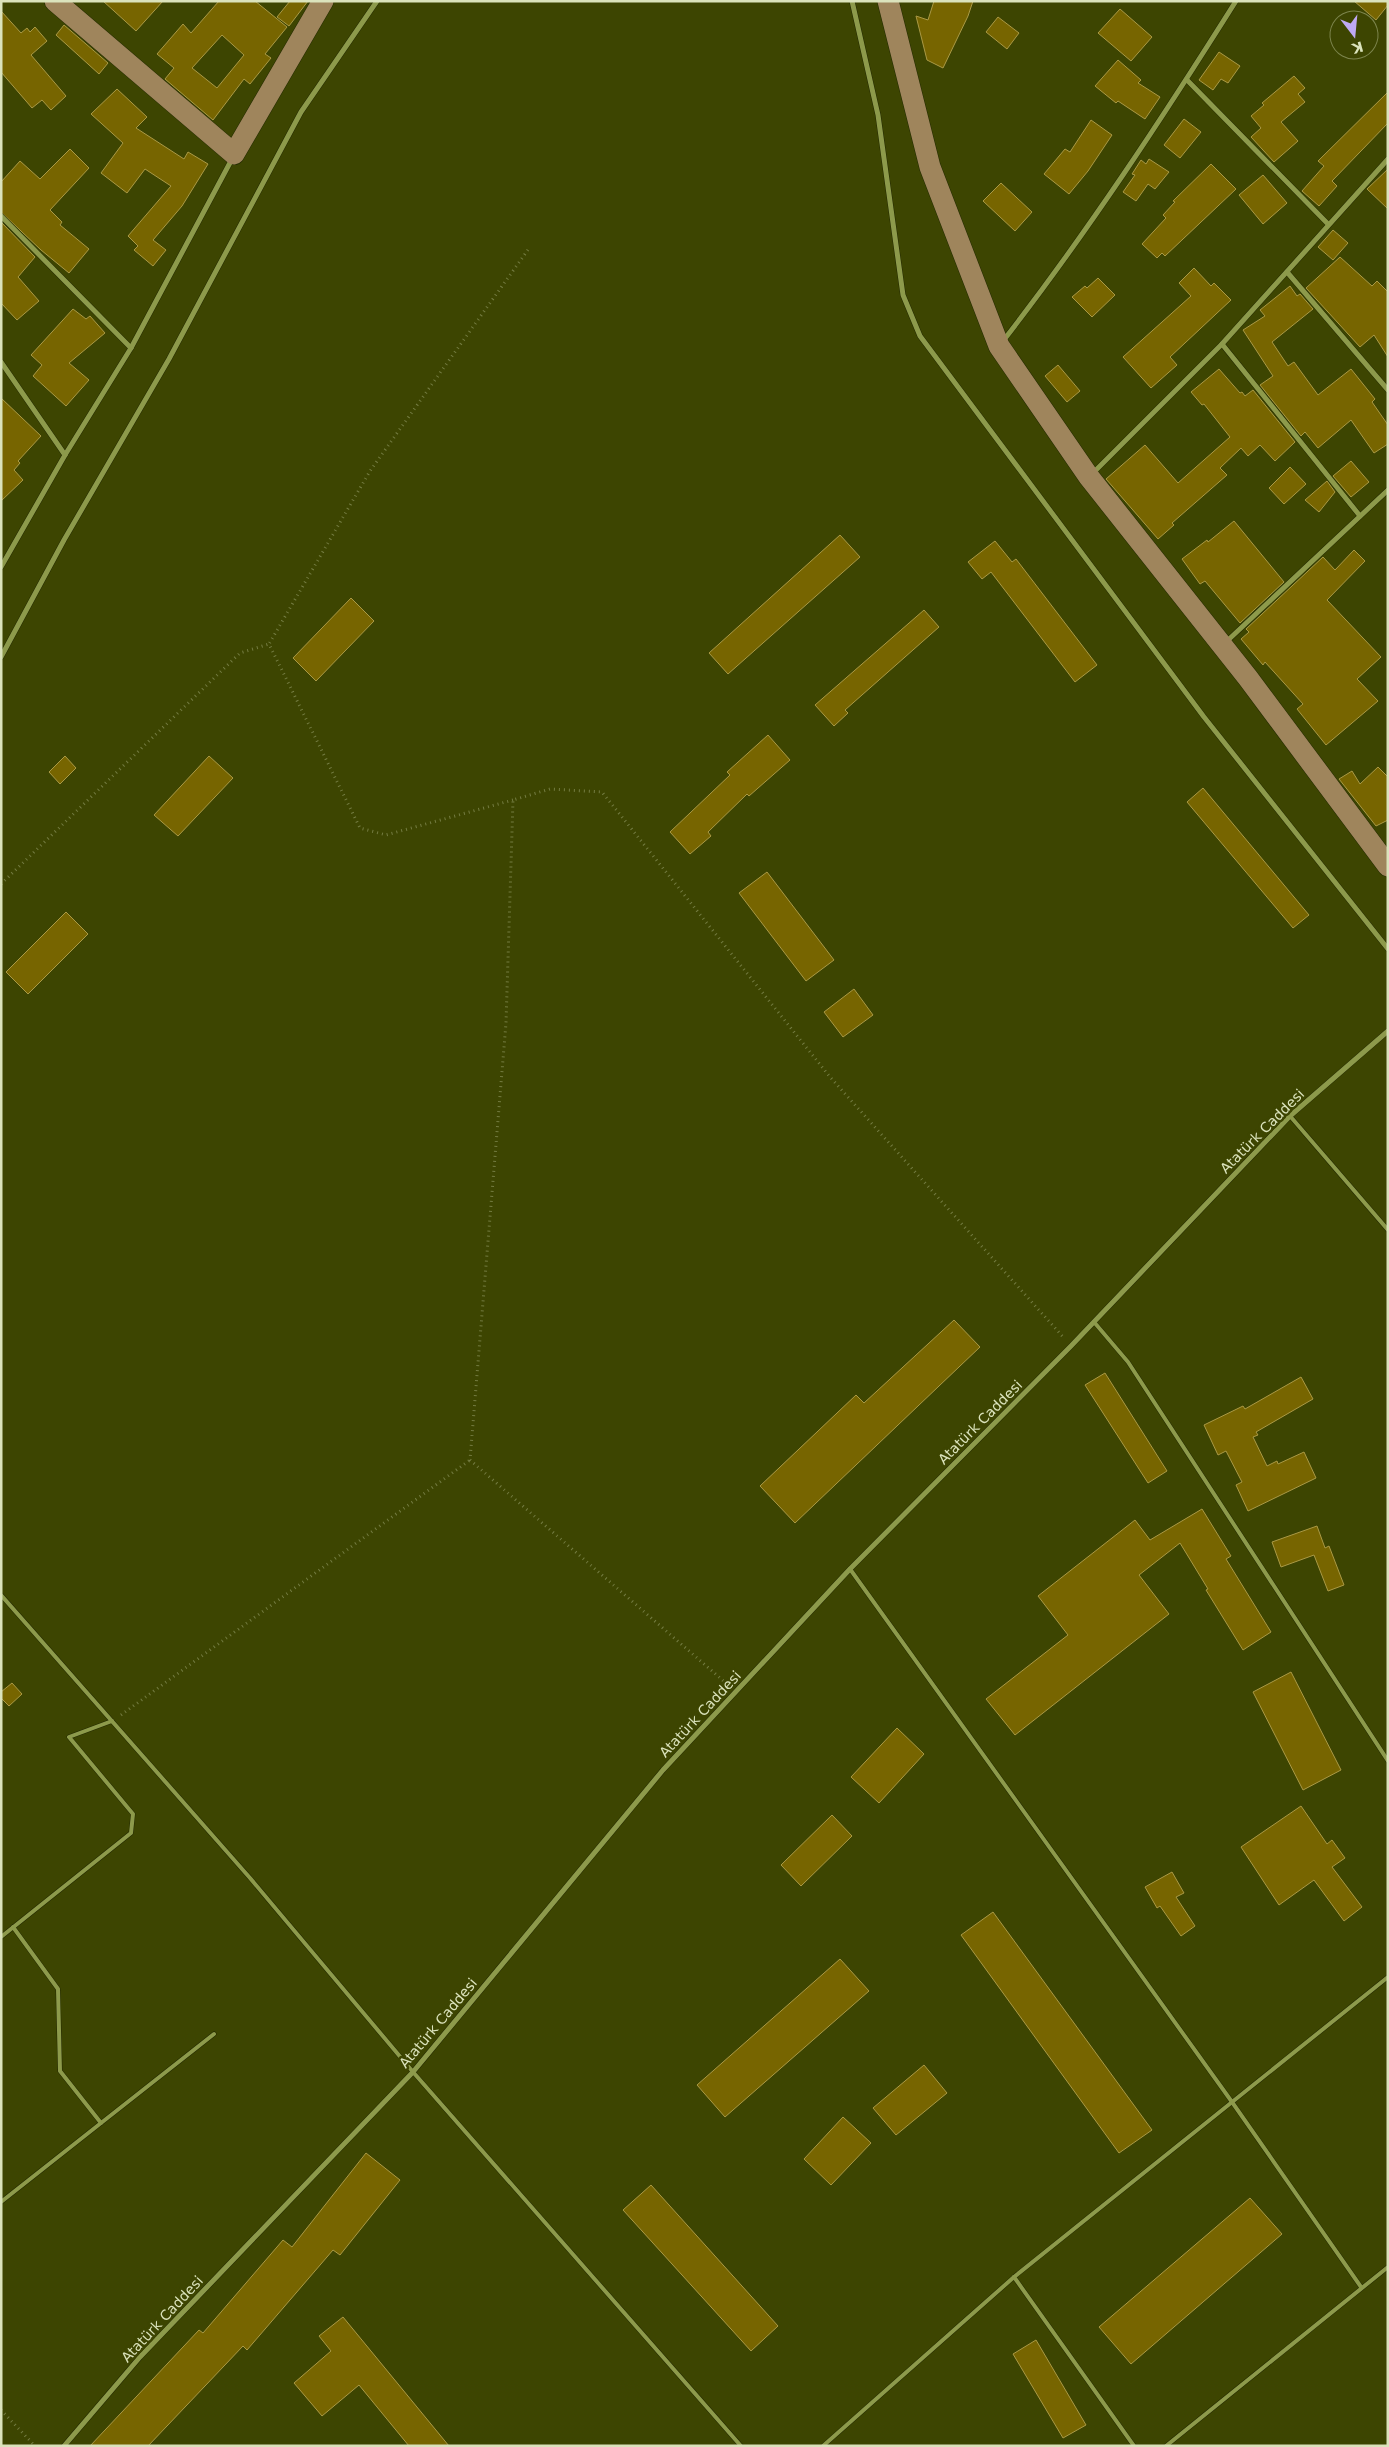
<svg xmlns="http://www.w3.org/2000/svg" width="1389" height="2447" font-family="'DejaVu Sans',sans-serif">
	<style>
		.building { fill: #776500; stroke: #aa9945; fill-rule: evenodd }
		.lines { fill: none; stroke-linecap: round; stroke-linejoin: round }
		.lane-casing { stroke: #242a00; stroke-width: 5 }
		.street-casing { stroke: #242a00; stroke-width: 6 }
		.secondary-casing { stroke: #242a00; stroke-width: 22 }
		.path { stroke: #747c42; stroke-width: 3; stroke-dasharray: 1 4; stroke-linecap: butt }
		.lane { stroke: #8d9a4b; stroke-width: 4 }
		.street { stroke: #8d9a4b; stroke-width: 5 }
		.secondary { stroke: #9f855c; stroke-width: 21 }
		.labels { text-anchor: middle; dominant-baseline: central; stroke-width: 5; stroke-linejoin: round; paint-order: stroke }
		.street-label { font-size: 14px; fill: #dbe3bc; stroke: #3d4501 }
	</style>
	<rect width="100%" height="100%" fill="#3d4501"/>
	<g class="building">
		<polygon points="103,1 163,1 136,31"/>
		<path d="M219 1H255L287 27 265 54 271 58 250 84 244 79 213 120 165 79 174 68 157 54 183 24 191 33ZM222 35 244 55 217 88 192 68Z"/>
		<polygon points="290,1 308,1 289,26 277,17"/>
		<polygon points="934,1 973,1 968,16 943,68 927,60 916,16 928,20"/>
		<polygon points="1354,1 1388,1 1388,5 1376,20"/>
		<polygon points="1120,9 1152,37 1131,61 1098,33"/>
		<polygon points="1,11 21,33 27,28 30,32 35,27 47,41 31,55 66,96 51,110 42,100 32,108 1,72"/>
		<polygon points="998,17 1019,33 1007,49 986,32"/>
		<polygon points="64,25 108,63 99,74 56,35"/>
		<polygon points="1219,52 1240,66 1228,83 1221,79 1213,90 1199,80"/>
		<polygon points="1118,60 1141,80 1138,83 1160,97 1145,119 1118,101 1116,103 1095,86"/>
		<polygon points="1294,76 1305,88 1298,94 1305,102 1281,122 1298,141 1274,162 1251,137 1261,128 1251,116 1264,105 1262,103"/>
		<polygon points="117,89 147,117 136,128 184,159 188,152 208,164 182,206 153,240 166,250 153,266 134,250 138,246 128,236 171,186 145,169 127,193 101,173 123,143 91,114"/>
		<polygon points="1388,92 1388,123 1332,181 1337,186 1319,206 1302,191 1324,166 1318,161"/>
		<polygon points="1184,119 1201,132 1180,158 1164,145"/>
		<polygon points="1091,120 1112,135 1088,171 1069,194 1044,174 1065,149 1070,152"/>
		<polygon points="70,149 89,168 50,210 62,222 60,225 89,249 69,273 41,250 1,212 1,182 20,161 40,179"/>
		<polygon points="1149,159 1169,172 1155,189 1148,184 1136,201 1123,192 1135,175 1132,174 1141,160 1146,164"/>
		<polygon points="1211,164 1236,189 1165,256 1162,253 1157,258 1142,244 1166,218 1163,215 1175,202 1173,201"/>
		<polygon points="1388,169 1388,209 1367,189"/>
		<polygon points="1263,175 1287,203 1263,224 1239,195"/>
		<polygon points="1001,183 1032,212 1015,231 983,201"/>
		<polygon points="1,222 35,257 18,277 39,301 17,320 1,303"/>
		<polygon points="1333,230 1348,243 1333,260 1318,247"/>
		<polygon points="1340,257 1372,286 1377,281 1388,292 1388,357 1374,335 1360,347 1306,288"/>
		<polygon points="1194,268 1211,286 1214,283 1231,300 1170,357 1177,365 1151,388 1123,357 1191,296 1179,283"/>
		<polygon points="1098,278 1115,295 1092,317 1072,297 1085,286 1087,288"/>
		<polygon points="1290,286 1297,296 1300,294 1313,309 1272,342 1288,366 1294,362 1318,395 1351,369 1375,399 1372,402 1388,425 1388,444 1374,453 1351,420 1318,448 1305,432 1301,436 1260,385 1273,376 1243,330 1265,316 1260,310"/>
		<polygon points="73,309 86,319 90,316 105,333 69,363 89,380 66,406 33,376 42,365 31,355"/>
		<polygon points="1058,365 1080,391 1067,402 1045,376"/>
		<polygon points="1219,369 1240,393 1242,392 1245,396 1253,390 1295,442 1275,461 1260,445 1248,456 1241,448 1220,468 1227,475 1172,523 1174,525 1158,539 1106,479 1145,445 1178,483 1230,437 1204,404 1202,405 1191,392"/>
		<polygon points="1,398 41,436 18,461 20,463 14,470 23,480 1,501"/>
		<polygon points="1351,461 1369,482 1351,497 1333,476"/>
		<polygon points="1290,467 1306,484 1284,504 1269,488"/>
		<polygon points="1327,481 1335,492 1319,512 1305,500"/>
		<polygon points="1234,521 1284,582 1240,623 1205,581 1200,584 1182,559 1207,540 1208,542"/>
		<polygon points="840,535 860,557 728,674 709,653"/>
		<polygon points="995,541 1012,562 1016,559 1097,665 1075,682 991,572 982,579 968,562"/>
		<polygon points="1354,550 1365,561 1327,600 1381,657 1357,679 1378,701 1326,745 1297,709 1303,704 1265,662 1263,665 1241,639 1249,632 1246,629 1323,557 1335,570"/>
		<polygon points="351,598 374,621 316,681 293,658"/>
		<polygon points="924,610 939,627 845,710 848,713 834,726 815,705"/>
		<polygon points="768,735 790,760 749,796 747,794 708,832 711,836 690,854 670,832 730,775 727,772"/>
		<polygon points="65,756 76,768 60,784 49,772"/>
		<polygon points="209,756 233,778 178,836 154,815"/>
		<polygon points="1378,767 1388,777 1388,820 1376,826 1339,779 1352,771 1360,784"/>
		<polygon points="1203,788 1309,915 1293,928 1187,802"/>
		<polygon points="767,872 834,960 806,981 739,893"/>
		<polygon points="66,912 88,934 28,994 6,972"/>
		<polygon points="854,989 873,1015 843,1037 824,1012"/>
		<polygon points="954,1320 980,1347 795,1523 760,1486 856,1395 864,1403"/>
		<polygon points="1105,1373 1167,1471 1148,1483 1085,1385"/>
		<polygon points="1301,1377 1313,1399 1256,1432 1258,1435 1253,1437 1267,1466 1277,1461 1278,1464 1304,1452 1316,1478 1248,1511 1236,1485 1242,1482 1226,1451 1218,1455 1204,1425 1243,1406 1245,1409"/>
		<polygon points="1202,1509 1231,1556 1226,1559 1271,1632 1243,1650 1206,1590 1208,1589 1180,1543 1139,1575 1169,1614 1015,1735 986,1699 1068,1635 1038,1596 1135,1520 1150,1540"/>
		<polygon points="1317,1526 1325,1548 1329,1546 1344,1585 1328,1591 1314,1555 1281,1567 1272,1542"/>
		<polygon points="1291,1672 1341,1770 1303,1790 1253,1692"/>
		<polygon points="12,1683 22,1694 9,1706 1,1698 1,1692"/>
		<polygon points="897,1728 924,1754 879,1803 851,1777"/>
		<polygon points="1301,1806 1327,1844 1332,1840 1345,1858 1332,1867 1362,1907 1344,1921 1314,1880 1279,1905 1241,1847"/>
		<polygon points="832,1815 852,1836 801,1886 781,1865"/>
		<polygon points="1172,1872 1184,1893 1176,1897 1195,1926 1181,1936 1160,1906 1157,1908 1145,1887"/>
		<polygon points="993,1912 1152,2130 1119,2153 961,1935"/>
		<polygon points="840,1959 869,1991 725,2117 697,2085"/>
		<polygon points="924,2065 947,2093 896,2135 873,2108"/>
		<polygon points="843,2117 871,2143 831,2185 804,2159"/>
		<polygon points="366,2153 400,2180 340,2255 333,2250 247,2350 243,2346 148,2446 90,2446 199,2330 203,2333 283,2240 292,2247"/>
		<polygon points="651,2185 778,2326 751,2351 623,2210"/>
		<polygon points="1250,2198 1282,2234 1131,2364 1099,2327"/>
		<polygon points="343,2317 449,2446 409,2446 359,2385 322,2416 294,2383 331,2351 319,2336"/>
		<polygon points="1036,2340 1086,2425 1063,2438 1013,2354"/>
	</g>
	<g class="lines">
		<defs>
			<g id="lane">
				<polyline points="1290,1116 1388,1230"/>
				<polyline points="1094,1322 1128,1362 1388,1761"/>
				<polyline points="850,1569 1232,2102 1361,2287"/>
				<polyline points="1,1595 250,1878 413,2072 741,2446"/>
				<polyline points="13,1927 58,1989 60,2071 101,2123 214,2034"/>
				<polyline points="1,1937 131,1833 133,1814 69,1737 112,1721"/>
				<polyline points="1,2202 101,2123"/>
				<polyline points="1014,2277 1134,2446"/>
				<polyline points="823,2446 1014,2277 1388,1977"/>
				<polyline points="1166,2446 1388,2267"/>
			</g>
			<g id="street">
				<polyline points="852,1 878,115 903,295 920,336 1204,717 1388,949"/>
				<polyline points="1187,80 1328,224"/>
				<polyline points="1,216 131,348"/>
				<polyline points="1287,272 1388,390"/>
				<path d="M1003 341C1087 233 1163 117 1236 1"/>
				<polyline points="1222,344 1360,516"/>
				<polyline points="1,362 65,455"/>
				<polyline points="1092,474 1222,344 1388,159"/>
				<polyline points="1,567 65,455 131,348 232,159"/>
				<polyline points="1226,642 1388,490"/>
				<polyline points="1,657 64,540 169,359 301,112 377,1"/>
				<polyline points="64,2446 140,2357 413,2072 663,1770 850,1569 1071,1346 1290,1116 1388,1031"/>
			</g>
			<g id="secondary">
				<polyline points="55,1 234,154 323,1"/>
				<polyline points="888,1 930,167 999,346 1089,477 1248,678 1388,866"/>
			</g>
		</defs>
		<use href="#lane" class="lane-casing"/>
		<use href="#street" class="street-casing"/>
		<use href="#secondary" class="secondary-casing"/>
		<g class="path">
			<polyline points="513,800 386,835 360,828 269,644 370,471 530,247"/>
			<polyline points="1,884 240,653 269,644"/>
			<polyline points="727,1684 470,1460 506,1023 513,800 550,789 602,792 830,1077 1064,1338"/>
			<polyline points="121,1715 470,1460"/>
			<polyline points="1,2410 35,2446"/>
		</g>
		<use href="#lane" class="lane"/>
		<use href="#street" class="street"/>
		<use href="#secondary" class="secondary"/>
	</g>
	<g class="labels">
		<g class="street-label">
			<text transform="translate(1262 1131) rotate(-45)">Atatürk Caddesi</text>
			<text transform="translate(980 1422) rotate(-45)">Atatürk Caddesi</text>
			<text transform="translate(700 1714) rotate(-47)">Atatürk Caddesi</text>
			<text transform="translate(438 2023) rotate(-50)">Atatürk Caddesi</text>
			<text transform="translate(162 2319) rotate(-47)">Atatürk Caddesi</text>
		</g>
	</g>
	<rect width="1389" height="2447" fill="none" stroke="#dbe3bc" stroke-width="5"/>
	<g transform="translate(1354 35) rotate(164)"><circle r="24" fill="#3d4501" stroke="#7c844c"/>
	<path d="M0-4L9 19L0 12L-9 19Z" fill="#bfa9f4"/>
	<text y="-8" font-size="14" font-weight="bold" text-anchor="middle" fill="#dbe3bc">K</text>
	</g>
</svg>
